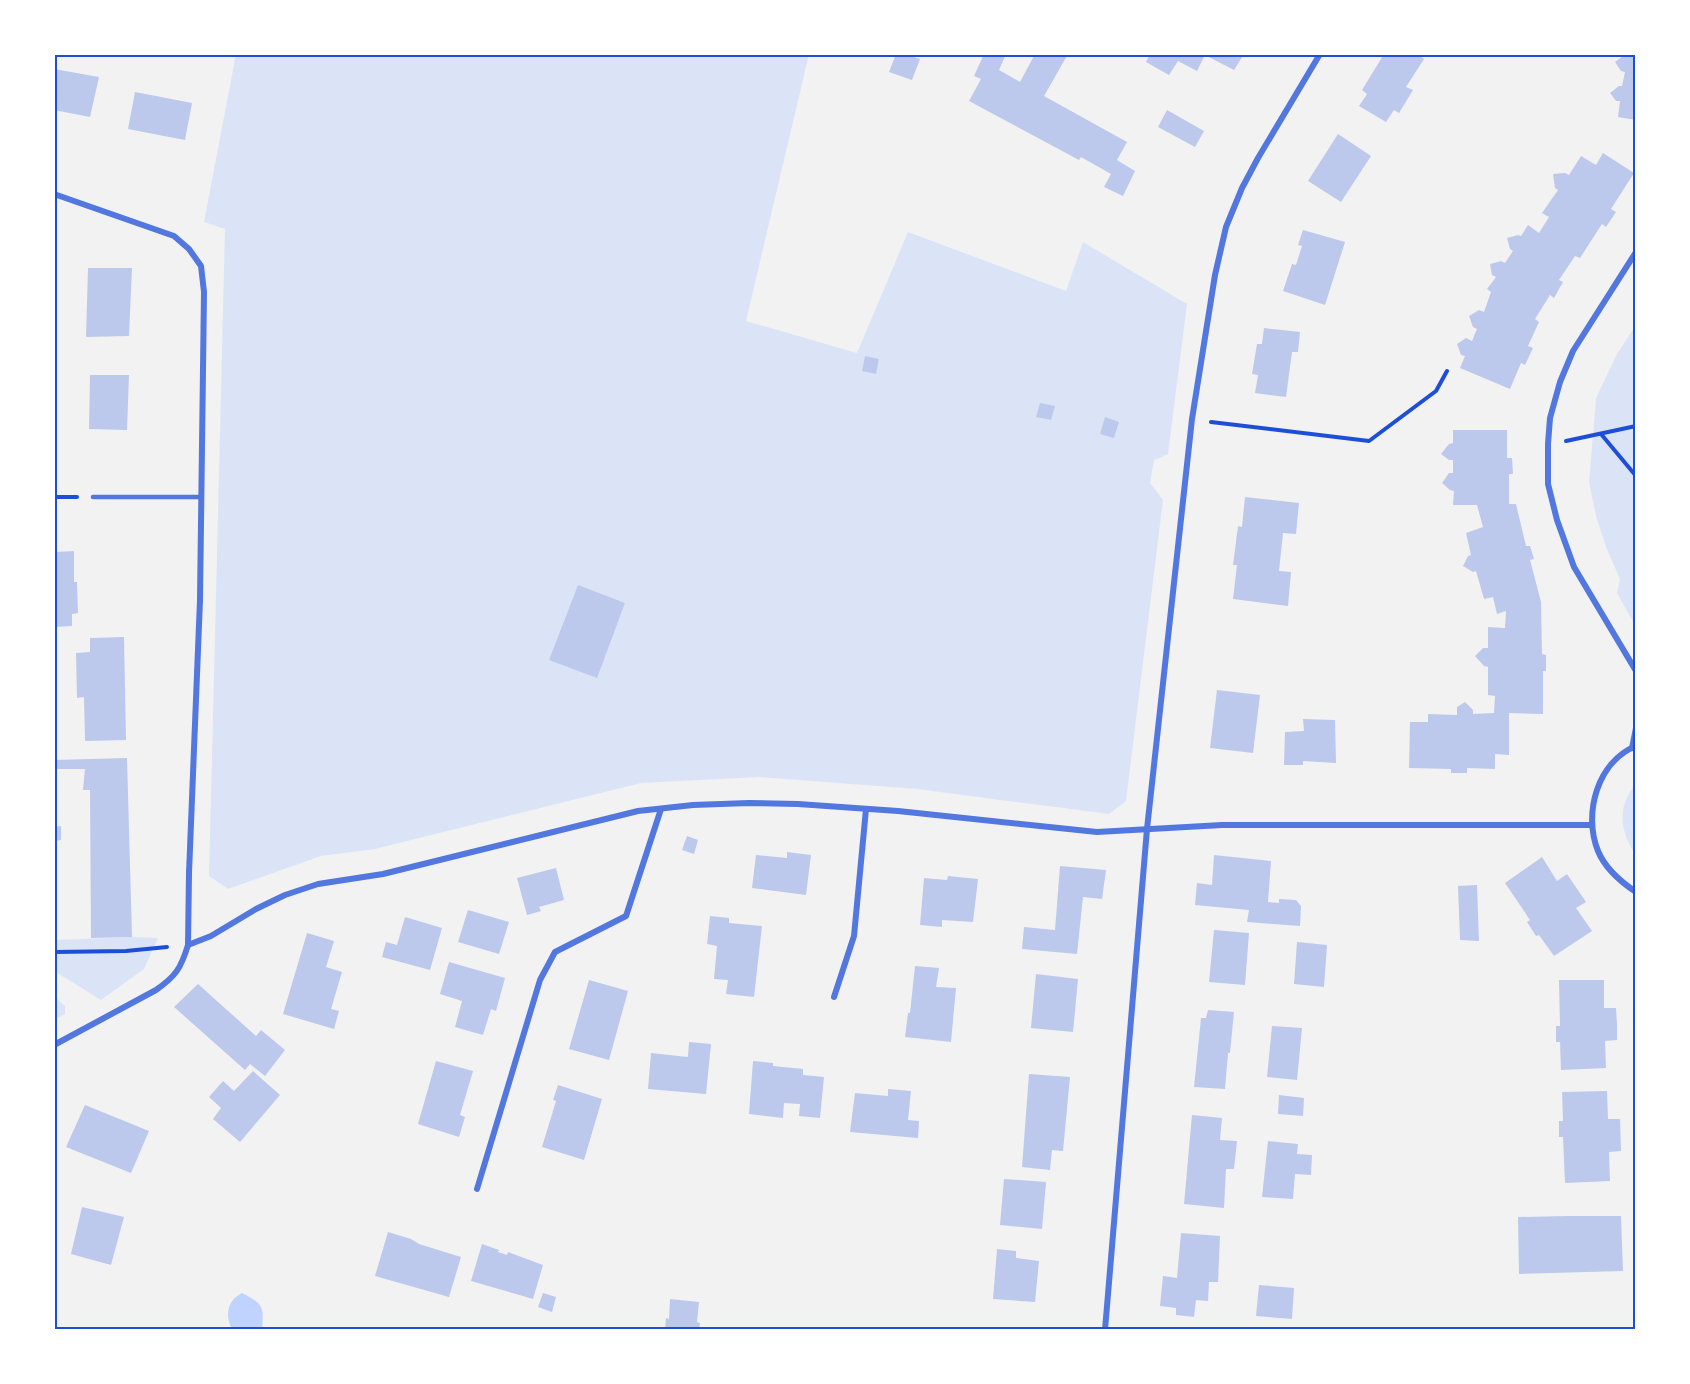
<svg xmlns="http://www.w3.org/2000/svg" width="1690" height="1384" font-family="'Nunito Sans',sans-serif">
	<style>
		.green { fill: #dbe4f7 }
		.water { fill: #bfd3fe }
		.building { fill: #bdc9ec }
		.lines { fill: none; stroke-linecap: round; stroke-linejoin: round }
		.path { stroke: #1d4ed8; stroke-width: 4 }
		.service { stroke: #5277de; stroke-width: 4.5 }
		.minor { stroke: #5277de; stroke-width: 6 }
		.neatline { fill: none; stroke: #1d4ed8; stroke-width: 2 }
	</style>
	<rect width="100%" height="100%" fill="#f2f2f2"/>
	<g class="green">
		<polygon points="236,54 809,54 746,321 857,353 908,232 1066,291 1083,242 1187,304 1168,454 1154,460 1150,483 1163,500 1126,801 1109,814 917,789 760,777 641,783 375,849 321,856 228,889 209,876 225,229 204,222"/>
		<polygon points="1636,325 1636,627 1617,593 1620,579 1606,547 1596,516 1589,482 1596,398 1617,354"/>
		<path d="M1636 784V855C1620 832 1616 807 1636 784Z"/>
		<polygon points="132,937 158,938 144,969 101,1000 54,971 54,940"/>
		<polygon points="54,996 65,1006 65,1014 54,1020"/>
	</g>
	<path class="water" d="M242 1293C263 1304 264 1306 262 1329L242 1330 231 1327C225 1314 228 1300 242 1293Z"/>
	<g class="building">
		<polygon points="896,54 905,54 920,59 912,80 889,72"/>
		<polygon points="984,54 1006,54 999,70 1020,82 1035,54 1068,54 1044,96 1127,142 1117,160 1135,171 1123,196 1104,187 1111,174 1081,157 1079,160 969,101 981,79 974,76"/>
		<polygon points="1150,54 1244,54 1234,70 1205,55 1197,71 1178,61 1169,75 1146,62"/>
		<polygon points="1384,54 1417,54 1424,59 1406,87 1413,90 1399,113 1394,110 1386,122 1359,106 1367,94 1362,90"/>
		<polygon points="1628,54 1636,54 1636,120 1618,117 1620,101 1616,101 1610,93 1619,86 1622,86 1625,72 1621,71 1615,62 1623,56 1627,57"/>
		<polygon points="54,69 99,77 90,117 54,110"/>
		<polygon points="135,92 192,103 185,140 128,129"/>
		<polygon points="1167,110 1204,131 1195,147 1158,127"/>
		<polygon points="1338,134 1371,156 1341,202 1308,181"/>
		<polygon points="1603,153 1634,173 1611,209 1616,212 1606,227 1602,224 1580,258 1575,256 1559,280 1563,282 1554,298 1550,295 1535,319 1539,322 1528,346 1533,348 1525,365 1521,363 1510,389 1460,368 1465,356 1461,355 1457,344 1466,338 1472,341 1477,329 1473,327 1469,316 1479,310 1484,312 1491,292 1487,289 1496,277 1492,275 1490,264 1501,261 1505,263 1513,251 1510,249 1507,238 1518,235 1521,236 1528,225 1539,233 1549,217 1542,213 1558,190 1555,188 1553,174 1565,173 1569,175 1581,156 1596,165"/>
		<polygon points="1303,230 1345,242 1325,305 1283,291 1292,264 1296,265 1302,246 1298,245"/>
		<polygon points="88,268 132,268 129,336 86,337"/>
		<polygon points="1264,328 1300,332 1298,352 1292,352 1286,397 1255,393 1258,375 1252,374 1257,344 1262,344"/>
		<polygon points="865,356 879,359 876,374 862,371"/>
		<polygon points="90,375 129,375 127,430 89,429"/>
		<polygon points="1040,403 1055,406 1051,420 1036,417"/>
		<polygon points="1105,417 1119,422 1114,438 1100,434"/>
		<polygon points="1453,430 1507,430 1507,458 1512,458 1513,474 1509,474 1509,504 1516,504 1526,546 1530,546 1534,559 1530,560 1541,602 1542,654 1546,655 1546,671 1543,671 1543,714 1509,713 1509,755 1495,754 1495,769 1467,768 1467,773 1451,773 1451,769 1409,768 1410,722 1428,722 1428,714 1457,715 1457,707 1465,702 1473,710 1473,714 1494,713 1495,696 1488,695 1488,667 1484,666 1475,656 1483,648 1488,648 1488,627 1505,628 1506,611 1497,614 1493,597 1484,599 1476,571 1473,572 1463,566 1468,556 1471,555 1466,533 1483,527 1477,505 1453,505 1454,491 1450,490 1442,483 1449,473 1453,473 1453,460 1449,460 1441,454 1449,444 1453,443"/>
		<polygon points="1245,497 1299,503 1296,534 1283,533 1279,571 1291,572 1288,606 1233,599 1237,565 1233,565 1238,526 1242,527"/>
		<polygon points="74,551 74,582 77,582 78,613 72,614 72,626 54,627 54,552"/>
		<polygon points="578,585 625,603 597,678 549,660"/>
		<polygon points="124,637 126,740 85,741 84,697 77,698 76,653 90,652 90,638"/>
		<polygon points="1217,690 1260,695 1253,753 1210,748"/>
		<polygon points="1303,719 1335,720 1336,763 1303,761 1303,765 1284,765 1285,732 1304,731"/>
		<polygon points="127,758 132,937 91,938 90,790 83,790 85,769 54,769 54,760"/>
		<polygon points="61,826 61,840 54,841 54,827"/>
		<polygon points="687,836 698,840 694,854 682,850"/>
		<polygon points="787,852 811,855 806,895 752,888 756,855 787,858"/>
		<polygon points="1214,855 1271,861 1268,902 1279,903 1279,899 1296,900 1301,906 1300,926 1247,922 1249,910 1195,905 1197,883 1212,885"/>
		<polygon points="1542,857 1557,881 1567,874 1586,902 1576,908 1592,931 1554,956 1539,935 1536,936 1527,922 1530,920 1505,883"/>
		<polygon points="1060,866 1106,870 1102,899 1083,897 1077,954 1022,949 1024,927 1055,930"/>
		<polygon points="556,868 564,900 539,907 541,911 527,915 517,878"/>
		<polygon points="948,876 978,879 973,922 942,920 942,927 920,925 924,878 947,880"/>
		<polygon points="1477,885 1479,941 1460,940 1458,886"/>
		<polygon points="468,910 509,922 499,954 458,942"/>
		<polygon points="710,916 729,918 729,923 762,926 754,997 726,994 728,980 714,979 717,946 707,944"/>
		<polygon points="405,917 442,928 430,970 382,957 386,942 397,945"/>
		<polygon points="1214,930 1249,933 1245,985 1209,982"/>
		<polygon points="307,933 334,941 326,967 342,972 331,1009 339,1011 334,1029 283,1014"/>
		<polygon points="1297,942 1327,945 1324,987 1294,984"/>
		<polygon points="449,962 505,978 496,1011 491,1009 483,1035 455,1027 462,1001 440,994"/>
		<polygon points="915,966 939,968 936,987 956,988 951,1042 905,1037 908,1013 910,1013"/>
		<polygon points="1036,974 1078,979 1073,1032 1031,1028"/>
		<polygon points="589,980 628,991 609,1060 569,1049"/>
		<polygon points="1559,980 1604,980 1604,1008 1616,1008 1617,1024 1617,1040 1605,1041 1606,1068 1561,1070 1560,1042 1556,1042 1556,1026 1560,1026"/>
		<polygon points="198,984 256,1036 261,1030 285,1050 265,1076 250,1064 245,1070 174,1007"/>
		<polygon points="1208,1010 1234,1012 1230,1053 1228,1053 1225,1089 1194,1087 1201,1018 1206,1018"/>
		<polygon points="1272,1026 1302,1028 1297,1080 1267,1077"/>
		<polygon points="689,1042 711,1044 706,1094 648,1089 651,1053 688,1057"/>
		<polygon points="436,1061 473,1071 460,1115 465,1117 459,1137 418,1124"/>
		<polygon points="753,1061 773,1063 773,1066 803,1069 803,1075 824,1077 820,1118 799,1116 800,1104 784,1103 783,1118 749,1114"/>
		<polygon points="253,1071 280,1095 240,1142 213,1119 221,1108 209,1097 223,1081 234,1091"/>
		<polygon points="1029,1074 1070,1077 1063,1151 1052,1150 1050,1170 1022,1167"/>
		<polygon points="558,1085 602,1099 584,1160 542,1147 556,1101 553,1100"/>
		<polygon points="888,1089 911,1091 908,1120 919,1121 918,1138 850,1132 855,1093 888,1096"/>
		<polygon points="1607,1091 1608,1119 1620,1119 1621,1151 1609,1152 1610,1181 1565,1183 1563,1137 1559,1137 1559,1121 1563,1121 1562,1092"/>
		<polygon points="1279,1095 1304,1098 1303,1116 1278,1114"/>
		<polygon points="85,1105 149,1131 131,1173 66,1147"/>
		<polygon points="1192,1115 1222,1118 1220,1140 1237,1141 1234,1169 1226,1169 1224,1208 1184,1204"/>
		<polygon points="1268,1141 1298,1144 1297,1154 1312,1155 1311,1175 1295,1174 1293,1199 1262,1197"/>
		<polygon points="1004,1179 1046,1182 1042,1229 1000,1225"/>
		<polygon points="82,1207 124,1217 111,1265 71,1254"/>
		<polygon points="1567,1216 1621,1216 1623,1271 1519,1274 1518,1217"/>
		<polygon points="388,1232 411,1239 419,1244 461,1257 449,1297 375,1276"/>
		<polygon points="1181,1233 1220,1236 1218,1282 1209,1282 1208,1301 1196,1300 1194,1317 1176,1315 1176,1308 1160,1306 1163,1276 1177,1278"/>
		<polygon points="482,1244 499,1250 498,1252 507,1255 508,1252 543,1265 533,1299 471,1281"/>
		<polygon points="997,1249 1016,1251 1016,1258 1039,1261 1035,1302 993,1299"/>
		<polygon points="1259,1285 1294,1288 1292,1319 1256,1316"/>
		<polygon points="543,1293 556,1297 552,1312 538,1307"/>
		<polygon points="670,1299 699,1302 697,1322 700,1323 699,1330 665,1330 666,1318 669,1319"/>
	</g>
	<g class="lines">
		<g class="path">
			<polyline points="1211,422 1369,441 1436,391 1447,371"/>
			<polyline points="1601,434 1636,476"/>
			<polyline points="1566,441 1636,426"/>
			<polyline points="54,497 77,497"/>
			<polyline points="54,952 126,951 167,947"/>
		</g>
		<polyline class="service" points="93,497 201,497"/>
		<g class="minor">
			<polyline points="54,194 174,236 189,249 201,266 204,292 200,600 189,873 188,945"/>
			<polyline points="1636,252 1573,351 1560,382 1550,418 1548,444 1548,484 1557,520 1574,567 1636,671"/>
			<path d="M1636 746C1597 762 1583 814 1598 851 1605 868 1621 882 1636 892"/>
			<polyline points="1632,748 1636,728"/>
			<polyline points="834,997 854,936 866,809"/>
			<path d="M54 1045 156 990C176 976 181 968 188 945L211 936 256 909 285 895 318 884 383 874 638 811 693 805 749 803 798 804 898 811 1097 832 1222 825H1592"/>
			<polyline points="477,1189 540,980 555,952 626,916 661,809"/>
			<polyline points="1105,1330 1147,829 1192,419 1215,275 1226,227 1242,188 1258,158 1320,54"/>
		</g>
	</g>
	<rect width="1690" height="1384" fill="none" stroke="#ffffff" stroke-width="111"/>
	<rect x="56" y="56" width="1578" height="1272" class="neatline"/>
</svg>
